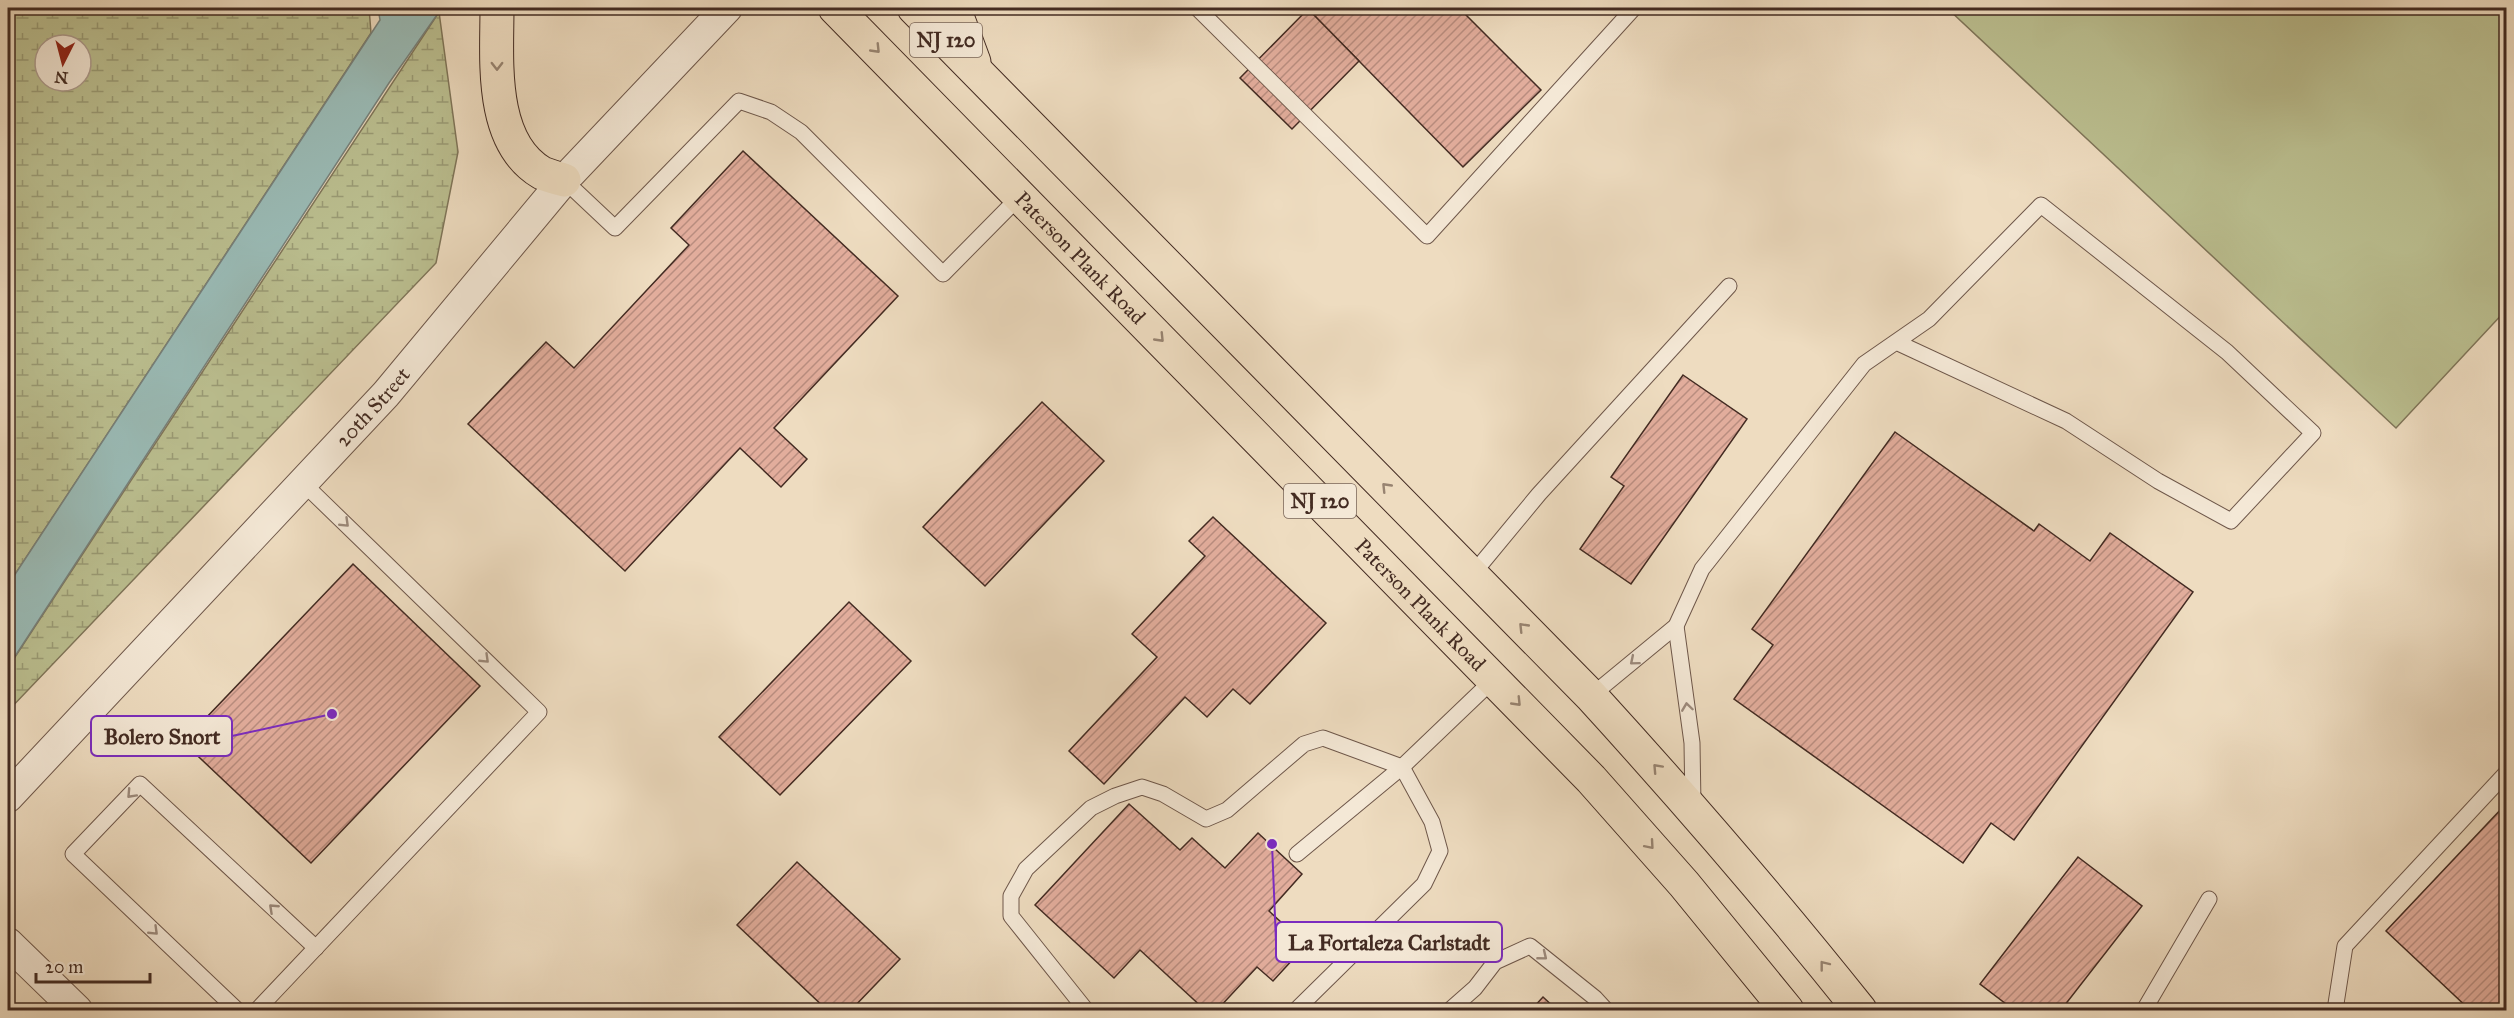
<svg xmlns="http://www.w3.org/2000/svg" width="2514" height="1018" font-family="'IM FELL Great Primer',serif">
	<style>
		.grass { fill: #bbbf90; stroke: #7f7559; stroke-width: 1.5 }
		.wetland { fill: url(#wetland-marsh); stroke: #7f7559; stroke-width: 1.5; fill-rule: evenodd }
		.water { fill: #9abbb6; stroke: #77817b; stroke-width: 1.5 }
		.building { fill: url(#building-hatch); stroke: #432b22; stroke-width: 1.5 }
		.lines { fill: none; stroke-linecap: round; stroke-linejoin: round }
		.lane-casing { stroke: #6e574a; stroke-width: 17 }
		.street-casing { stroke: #6e574a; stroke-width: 32 }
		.primary-casing { stroke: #432b22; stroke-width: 35 }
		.lane { stroke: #f4e8d6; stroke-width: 15 }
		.street { stroke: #f4e8d6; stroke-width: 30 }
		.primary { stroke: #eedcc0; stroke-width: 33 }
		.oneway { stroke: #988471 }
		.oneway2 { stroke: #9c8a7c }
		.labels { text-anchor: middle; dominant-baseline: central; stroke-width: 5; stroke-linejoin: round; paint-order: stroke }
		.shield { fill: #f4e8d6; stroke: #786458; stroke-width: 1.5 }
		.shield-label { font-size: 20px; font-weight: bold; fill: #432b22 }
		.street-label { font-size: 21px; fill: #432b22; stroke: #f4e8d6 }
		.leader { fill: none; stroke: #7b2cbf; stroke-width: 2 }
		.callout-dot { fill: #7b2cbf; stroke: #f4e8d6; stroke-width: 2 }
		.callout { fill: #f4e8d6; stroke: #7b2cbf; stroke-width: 2 }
		.callout-label { font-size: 22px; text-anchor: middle; font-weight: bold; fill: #432b22 }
	</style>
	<defs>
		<pattern id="wetland-marsh" width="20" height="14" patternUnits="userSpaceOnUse" patternTransform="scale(1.5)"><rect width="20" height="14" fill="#bbbf90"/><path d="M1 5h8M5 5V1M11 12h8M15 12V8" fill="none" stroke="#9a9b75"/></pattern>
		<pattern id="building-hatch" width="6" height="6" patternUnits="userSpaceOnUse" patternTransform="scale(1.5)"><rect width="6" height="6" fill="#e2ad9c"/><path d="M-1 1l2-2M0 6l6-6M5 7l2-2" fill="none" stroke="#b98d7f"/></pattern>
	</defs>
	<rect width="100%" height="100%" fill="#eedcc0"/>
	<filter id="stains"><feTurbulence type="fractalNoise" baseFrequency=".00333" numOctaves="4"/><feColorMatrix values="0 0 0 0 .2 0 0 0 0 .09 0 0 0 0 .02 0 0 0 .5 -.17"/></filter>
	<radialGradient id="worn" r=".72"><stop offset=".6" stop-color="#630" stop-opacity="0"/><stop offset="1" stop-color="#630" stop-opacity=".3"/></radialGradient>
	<polygon class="grass" points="1947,8 2506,8 2506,310 2396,428"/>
	<g class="wetland">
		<path d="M8 8H369L371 33 8 585ZM45 45H81V81H45Z"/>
		<polygon points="439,12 458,152 436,263 8,711 8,664 11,663"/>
	</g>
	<polygon class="water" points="378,8 438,8 439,12 389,83 10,664 8,664 8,585 380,20"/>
	<g class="building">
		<polygon points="1307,8 1459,8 1541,90 1463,167"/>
		<polygon points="1308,9 1359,61 1292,129 1240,78"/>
		<polygon points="743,151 898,296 774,428 807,459 781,487 740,448 625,571 468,424 546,342 574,368 689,245 671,228"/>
		<polygon points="1683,375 1747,419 1631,584 1580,549 1624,486 1611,477"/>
		<polygon points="1042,402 1104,461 985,586 923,527"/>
		<polygon points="1895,432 2034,531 2039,524 2090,561 2110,533 2193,592 2014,840 1991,823 1963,863 1734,699 1773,645 1752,629"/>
		<polygon points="1213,517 1326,623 1250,704 1233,689 1207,717 1185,697 1104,784 1069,751 1157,657 1132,634 1205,556 1189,541"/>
		<polygon points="353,564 480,686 311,863 183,742"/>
		<polygon points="849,602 911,661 780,795 719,737"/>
		<polygon points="1129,804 1180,850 1192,838 1225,868 1258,833 1302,874 1269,911 1306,945 1273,981 1257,967 1217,1010 1205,1010 1140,950 1114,978 1035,905"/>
		<polygon points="2506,804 2506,1010 2470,1010 2386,931"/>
		<polygon points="2078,857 2142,906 2061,1010 2014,1010 1980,984"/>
		<polygon points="797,862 900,959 851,1010 827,1010 737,925"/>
		<polygon points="1543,997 1557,1010 1531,1010"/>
	</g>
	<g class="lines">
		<defs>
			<g id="lane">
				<polyline points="1197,8 1427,236 1634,8"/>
				<polyline points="564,180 615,228 739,101 771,112 801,132 943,274 1020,196"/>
				<polyline points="1472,575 1539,494 1729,286"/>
				<polyline points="1676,626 1692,743 1693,805"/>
				<polyline points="1591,696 1676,626 1702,569 1864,364 1929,319 2041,205 2227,352 2313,433 2231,521 2158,481 2066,421 1896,342"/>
				<polyline points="1297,854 1402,767 1494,679"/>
				<polyline points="237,1010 73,854 140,784 316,948"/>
				<polyline points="257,1010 539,712 303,483"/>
				<polyline points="1086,1010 1011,916 1011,896 1026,869 1091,808 1115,796 1142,787 1163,794 1206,819 1227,810 1304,744 1323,738 1402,767 1432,822 1440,851 1424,884 1296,1010"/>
				<polyline points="1450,1010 1475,988 1495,962 1530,946 1595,998 1606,1010"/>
				<polyline points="2144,1010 2209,899"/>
				<polyline points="2335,1010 2345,946 2506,773"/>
			</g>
			<g id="street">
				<path id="s1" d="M8 797 386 394 564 180 727 8"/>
				<polyline points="8,943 77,1010"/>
			</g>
			<g id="primary">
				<path d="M497 8C497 60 489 142 542 173 549 176 557 178 564 180"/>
				<path id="s2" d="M835 8 1591 779 1684 884 1787 1010"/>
				<path d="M914 8 1591 696C1684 798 1774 902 1860 1010"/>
				<polyline points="954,8 974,62"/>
			</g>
		</defs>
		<use href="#lane" class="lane-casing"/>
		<use href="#street" class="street-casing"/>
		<use href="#primary" class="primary-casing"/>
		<use href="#lane" class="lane"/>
		<use href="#street" class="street"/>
		<use href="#primary" class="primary"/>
	</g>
	<defs><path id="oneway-chevron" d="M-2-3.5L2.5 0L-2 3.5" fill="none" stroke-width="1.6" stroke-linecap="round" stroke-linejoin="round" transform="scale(1.5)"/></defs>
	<g class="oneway">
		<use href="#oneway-chevron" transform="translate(876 49) rotate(46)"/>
		<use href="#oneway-chevron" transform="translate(497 66) rotate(90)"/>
		<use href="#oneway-chevron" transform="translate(1160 338) rotate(46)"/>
		<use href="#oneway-chevron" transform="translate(1386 487) rotate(-134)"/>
		<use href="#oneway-chevron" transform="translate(1523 627) rotate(-134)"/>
		<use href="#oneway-chevron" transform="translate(1517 702) rotate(46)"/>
		<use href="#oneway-chevron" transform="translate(1657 768) rotate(-133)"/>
		<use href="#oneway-chevron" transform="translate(1650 845) rotate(49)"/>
		<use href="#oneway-chevron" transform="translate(1824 965) rotate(-128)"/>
	</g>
	<g class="oneway2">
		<use href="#oneway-chevron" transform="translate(345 523) rotate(44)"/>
		<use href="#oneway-chevron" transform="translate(485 659) rotate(44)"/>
		<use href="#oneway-chevron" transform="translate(1634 661) rotate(140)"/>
		<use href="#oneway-chevron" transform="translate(1687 707) rotate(-98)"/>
		<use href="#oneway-chevron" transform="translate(131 794) rotate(133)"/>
		<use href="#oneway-chevron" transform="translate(273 908) rotate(-137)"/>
		<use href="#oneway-chevron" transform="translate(154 931) rotate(44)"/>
		<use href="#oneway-chevron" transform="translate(1543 956) rotate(39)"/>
	</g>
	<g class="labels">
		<g class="shield">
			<rect x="910" y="23" width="72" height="34" rx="4.5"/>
			<rect x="1284" y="484" width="72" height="34" rx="4.5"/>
		</g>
		<g class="shield-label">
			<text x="946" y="40">NJ 120</text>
			<text x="1320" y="501">NJ 120</text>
		</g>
		<g class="street-label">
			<text stroke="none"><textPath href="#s2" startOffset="350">Paterson Plank Road</textPath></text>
			<text stroke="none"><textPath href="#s1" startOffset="534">20th Street</textPath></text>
			<text stroke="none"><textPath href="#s2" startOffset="836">Paterson Plank Road</textPath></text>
		</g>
	</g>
	<path class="leader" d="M332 714L232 736M1272 844L1276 942"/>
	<g class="callout-dot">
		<circle cx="332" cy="714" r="6"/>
		<circle cx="1272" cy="844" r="6"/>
	</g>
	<g class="callout">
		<rect x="91" y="716" width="141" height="40" rx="6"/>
		<rect x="1276" y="922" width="226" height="40" rx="6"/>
	</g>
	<g class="callout-label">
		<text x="162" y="744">Bolero Snort</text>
		<text x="1389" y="950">La Fortaleza Carlstadt</text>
	</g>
	<rect width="2514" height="1018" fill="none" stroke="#eedcc0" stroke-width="30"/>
	<rect x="9" y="9" width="2496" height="1000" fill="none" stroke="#432b22" stroke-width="3"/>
	<rect x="15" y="15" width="2484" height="988" fill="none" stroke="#432b22" stroke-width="1.5"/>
	<g transform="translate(63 63) rotate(186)"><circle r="28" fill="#f4e8d6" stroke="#ad9c8e" stroke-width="1.5"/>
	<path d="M0-4.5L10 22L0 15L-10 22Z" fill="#8f2418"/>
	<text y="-9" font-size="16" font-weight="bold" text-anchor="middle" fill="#432b22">N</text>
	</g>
	<path d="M36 973v9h114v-9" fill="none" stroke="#432b22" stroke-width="3"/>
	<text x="45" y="973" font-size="18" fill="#432b22" stroke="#f4e8d6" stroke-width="4.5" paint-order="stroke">20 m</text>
	<rect width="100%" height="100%" filter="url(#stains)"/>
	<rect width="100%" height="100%" fill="url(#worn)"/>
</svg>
